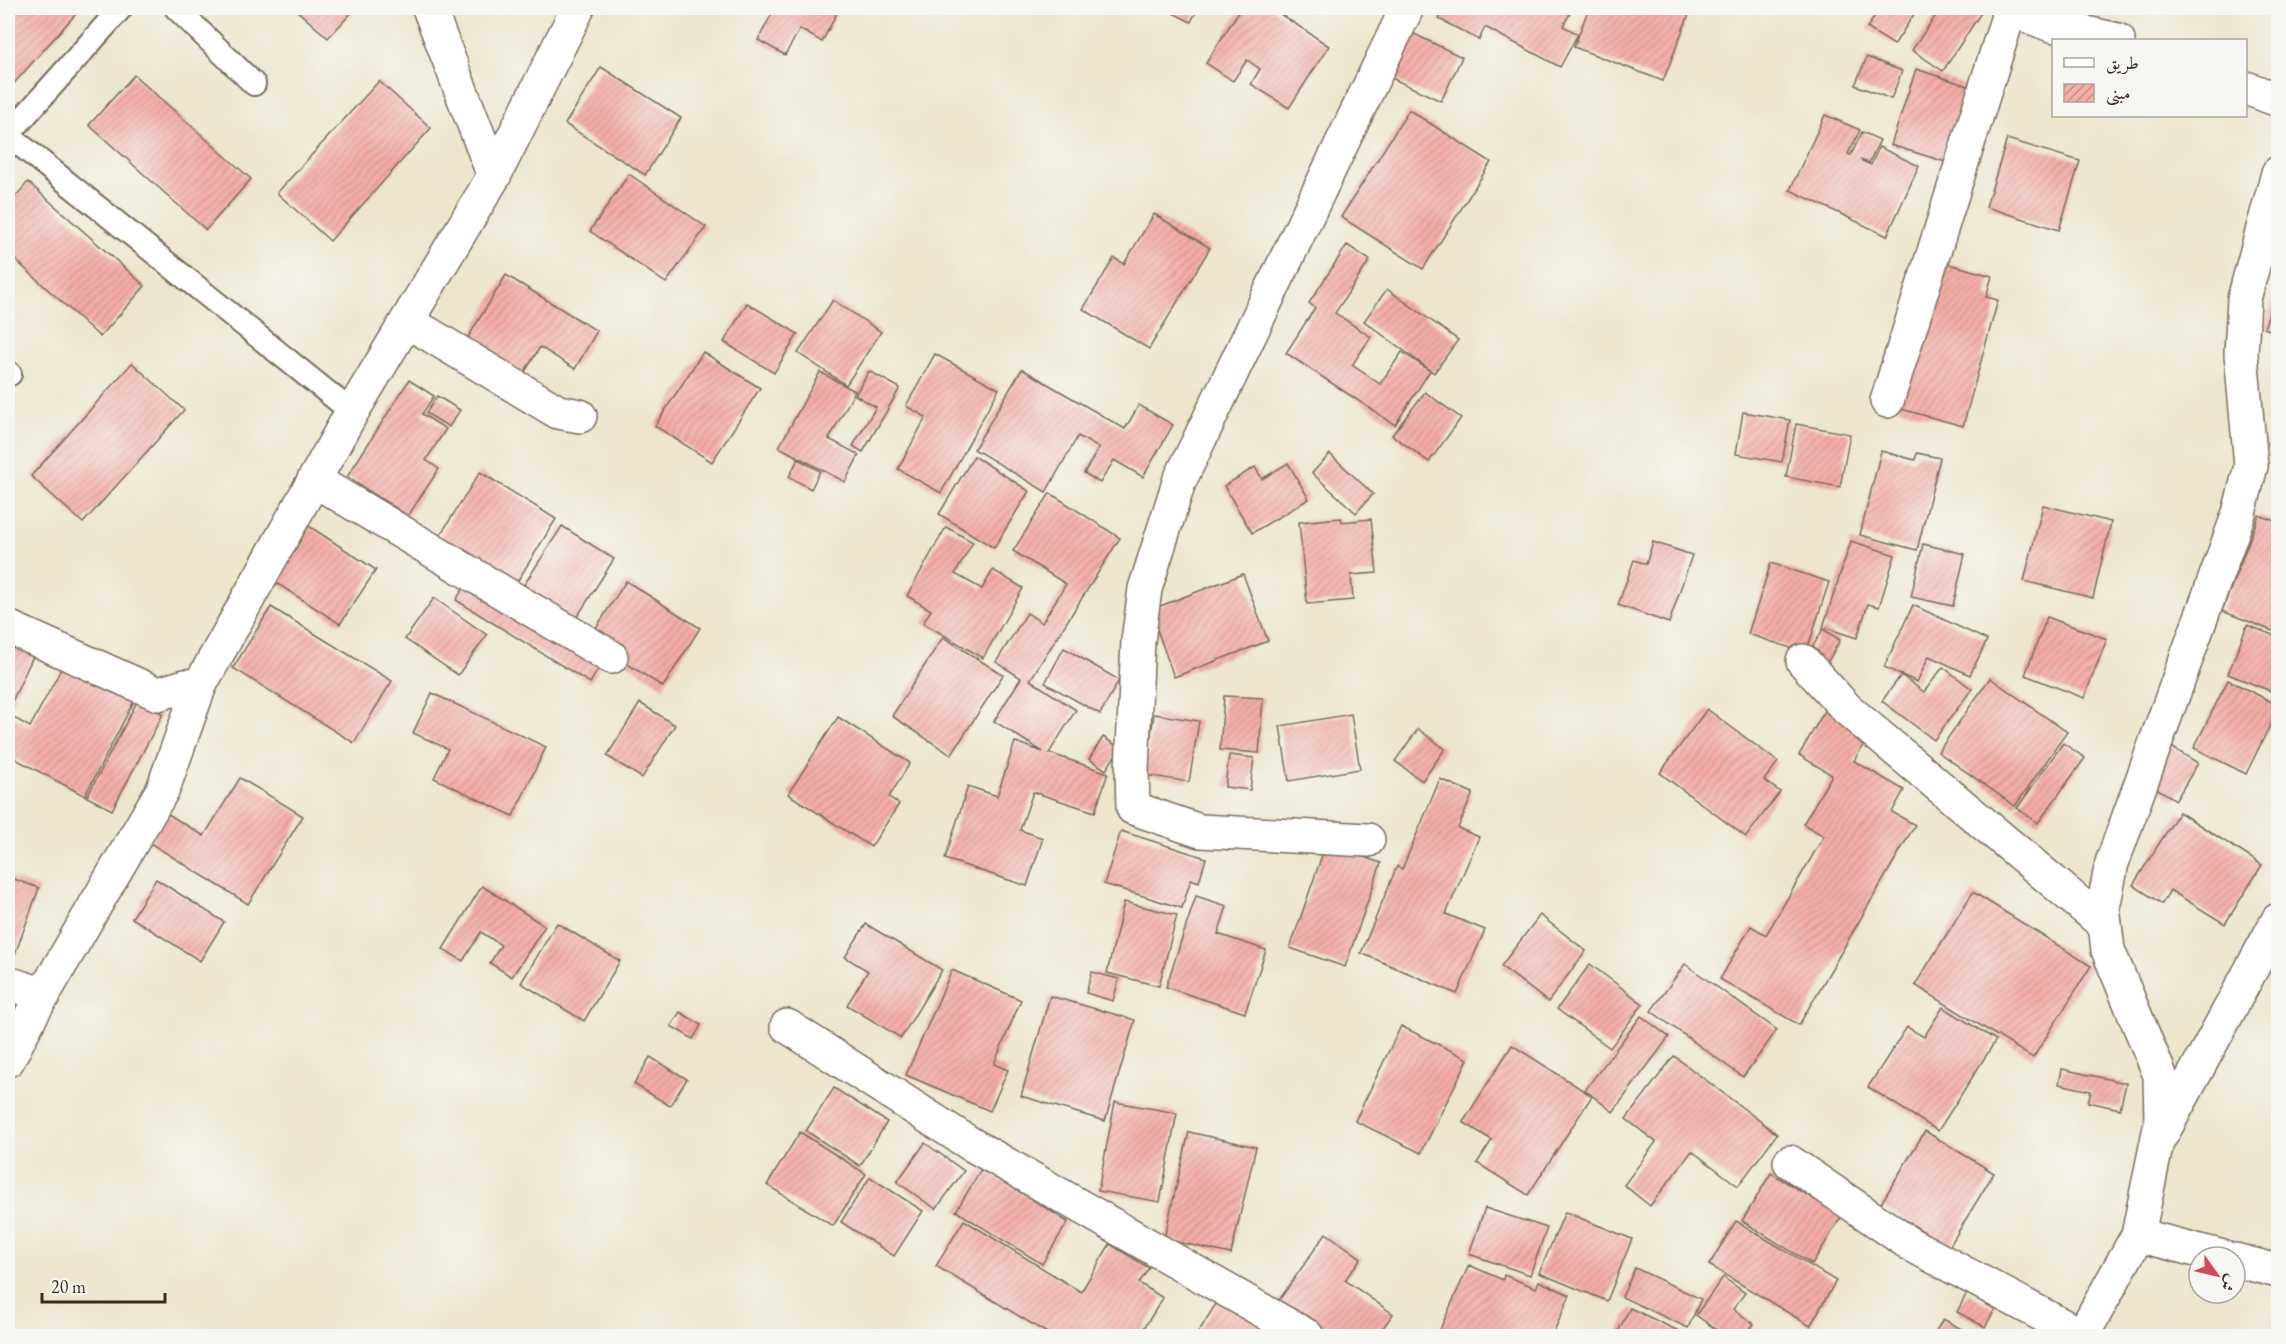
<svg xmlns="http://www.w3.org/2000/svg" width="2286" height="1344" font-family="'EB Garamond',Amiri,serif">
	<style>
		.building { fill: url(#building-hatch) }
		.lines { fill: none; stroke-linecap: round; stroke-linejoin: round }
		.service-casing { stroke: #796c5b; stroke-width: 26 }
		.minor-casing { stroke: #796c5b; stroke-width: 36 }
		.service { stroke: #fff; stroke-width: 22 }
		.minor { stroke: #fff; stroke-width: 33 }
	</style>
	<defs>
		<pattern id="building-hatch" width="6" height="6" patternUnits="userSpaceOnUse" patternTransform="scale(1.5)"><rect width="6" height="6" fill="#f5aea7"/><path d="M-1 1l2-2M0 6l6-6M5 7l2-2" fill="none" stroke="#c88e87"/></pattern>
	</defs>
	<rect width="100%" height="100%" fill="#f6f6f2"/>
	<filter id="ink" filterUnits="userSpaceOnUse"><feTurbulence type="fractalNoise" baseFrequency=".0167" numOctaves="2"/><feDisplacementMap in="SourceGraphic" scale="12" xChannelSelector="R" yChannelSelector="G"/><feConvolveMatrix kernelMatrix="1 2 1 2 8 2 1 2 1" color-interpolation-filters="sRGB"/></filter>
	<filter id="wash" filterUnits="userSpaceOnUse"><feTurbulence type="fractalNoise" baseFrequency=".008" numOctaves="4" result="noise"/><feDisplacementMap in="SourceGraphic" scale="24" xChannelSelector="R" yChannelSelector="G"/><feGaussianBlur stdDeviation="1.35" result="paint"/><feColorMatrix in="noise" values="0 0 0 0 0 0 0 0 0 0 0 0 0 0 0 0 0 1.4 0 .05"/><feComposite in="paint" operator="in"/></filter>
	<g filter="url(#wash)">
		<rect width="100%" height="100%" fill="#ede6cd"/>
		<g id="blocks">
			<g class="building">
				<polygon points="8,8 81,8 8,90"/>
				<polygon points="294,8 356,8 328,38"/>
				<polygon points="775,8 837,8 839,9 822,42 800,29 785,55 758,40"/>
				<polygon points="1163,8 1198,8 1191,22"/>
				<polygon points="1241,8 1271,8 1329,46 1289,108 1251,84 1260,69 1247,60 1233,81 1206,63"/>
				<polygon points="1445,8 1573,8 1563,26 1578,34 1560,67 1485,27 1479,40 1439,19"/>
				<polygon points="1589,8 1671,8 1689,14 1663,81 1574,47"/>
				<polygon points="1880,8 1918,8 1894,45 1867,28"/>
				<polygon points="1941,8 1975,8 1982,11 1943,71 1912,50"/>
				<polygon points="1410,32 1462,57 1441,101 1389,77"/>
				<polygon points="1867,57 1902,71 1891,99 1855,85"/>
				<polygon points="601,67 681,118 645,175 565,124"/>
				<polygon points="1916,69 1971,87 1946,162 1891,145"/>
				<polygon points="134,75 251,179 206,230 89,125"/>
				<polygon points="379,81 431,128 330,241 277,193"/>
				<polygon points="1409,110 1491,162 1423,269 1341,217"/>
				<polygon points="1825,115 1860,130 1848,154 1851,155 1862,132 1880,140 1869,163 1860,160 1871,165 1879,147 1919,166 1887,236 1790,190"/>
				<polygon points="2007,139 2080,161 2059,230 1986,207"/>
				<polygon points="629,174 706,227 666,283 590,231"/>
				<polygon points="28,182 145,286 100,337 8,253 8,205"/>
				<polygon points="1154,214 1210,248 1149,349 1083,309 1114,258 1124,264"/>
				<polygon points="1347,245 1370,260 1335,313 1371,337 1352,365 1380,384 1402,352 1430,371 1395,425 1286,353 1315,308 1309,303"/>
				<polygon points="1938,261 1992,276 1986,297 1998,300 1963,426 1897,408"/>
				<polygon points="506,275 597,331 575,369 540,347 524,373 467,339"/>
				<polygon points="2278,286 2278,333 2264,328"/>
				<polygon points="1387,289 1458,340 1434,373 1364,321"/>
				<polygon points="833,300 881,332 846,385 798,353"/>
				<polygon points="747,303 798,334 774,373 724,342"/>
				<polygon points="703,352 760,388 712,462 655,426"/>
				<polygon points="935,354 999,389 941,493 898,469 926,417 906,406"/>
				<polygon points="132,363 184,410 83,523 31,476"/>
				<polygon points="1022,369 1125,429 1139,405 1173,425 1143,477 1114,460 1100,483 1084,473 1099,448 1078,436 1046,492 974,449"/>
				<polygon points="869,371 900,388 863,452 853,446 876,407 855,395"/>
				<polygon points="820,372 855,391 829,439 859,455 845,482 779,447"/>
				<polygon points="409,380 434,396 422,414 446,429 426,460 439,469 408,516 347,477"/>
				<polygon points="1425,392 1461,418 1429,462 1392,435"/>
				<polygon points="437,396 460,410 449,427 426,413"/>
				<polygon points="1743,412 1790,420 1782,462 1736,454"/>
				<polygon points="1796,424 1850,434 1840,487 1786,477"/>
				<polygon points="1881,451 1915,460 1917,453 1940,458 1917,550 1860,535"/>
				<polygon points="1330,454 1373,494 1356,513 1312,473"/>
				<polygon points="974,456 1029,491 994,548 939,514"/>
				<polygon points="798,459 820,471 811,489 789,477"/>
				<polygon points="1288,463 1309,499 1252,533 1224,486 1255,467 1262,479"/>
				<polygon points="480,472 556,519 512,590 436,542"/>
				<polygon points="1050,493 1120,538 1030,680 1076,710 1049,753 1108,773 1095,812 1033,792 1020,830 1043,838 1027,886 945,859 968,786 997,796 1015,742 1043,752 994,721 1021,678 996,662 1027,613 1042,623 1066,584 1013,551"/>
				<polygon points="2043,505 2111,522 2093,598 2024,581"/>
				<polygon points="2259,515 2278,522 2278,633 2222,611"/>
				<polygon points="1341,518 1342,522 1371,519 1377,573 1351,575 1353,600 1307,604 1299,522"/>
				<polygon points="303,522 376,570 340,624 267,577"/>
				<polygon points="562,526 614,559 572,625 520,591"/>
				<polygon points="946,527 973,542 955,574 982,589 993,570 1023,588 983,658 923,623 931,610 907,596"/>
				<polygon points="1851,541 1895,555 1879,607 1868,604 1857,638 1823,627"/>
				<polygon points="1653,542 1692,555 1669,623 1618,605 1634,560 1646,564"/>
				<polygon points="1923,544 1965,554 1953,606 1911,597"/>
				<polygon points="1771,563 1829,582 1806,653 1748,634"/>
				<polygon points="1243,574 1268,641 1174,677 1150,610"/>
				<polygon points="470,578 603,661 590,683 456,600"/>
				<polygon points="626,581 700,628 663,687 589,639"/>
				<polygon points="434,598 487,635 458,675 405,639"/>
				<polygon points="1913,605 1987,640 1970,675 1929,656 1917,682 1884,667"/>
				<polygon points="271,607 392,681 354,743 233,668"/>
				<polygon points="2047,617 2107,639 2084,698 2025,675"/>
				<polygon points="2247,625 2278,637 2278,694 2228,674"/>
				<polygon points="1823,629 1840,640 1826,665 1808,655"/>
				<polygon points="943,637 1003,675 951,755 892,716"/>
				<polygon points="8,642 34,654 8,710"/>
				<polygon points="1064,648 1119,680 1100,714 1045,683"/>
				<polygon points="66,660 136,697 85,796 8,755 8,722 11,716 30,727"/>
				<polygon points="1943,667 1972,689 1934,740 1882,701 1901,675 1924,692"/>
				<polygon points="1990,678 2067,732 2015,806 1938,752"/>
				<polygon points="2228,680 2278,705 2278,709 2246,774 2194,748"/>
				<polygon points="432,693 546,747 513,816 434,778 448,749 413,733"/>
				<polygon points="1224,696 1263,698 1259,753 1220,750"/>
				<polygon points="138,700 163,714 112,810 87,797"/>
				<polygon points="640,703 675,725 642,778 607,756"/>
				<polygon points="1828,705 1871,731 1854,761 1904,790 1892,812 1915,825 1799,1025 1720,979 1751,926 1766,935 1824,836 1803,824 1832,775 1799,755"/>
				<polygon points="1707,709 1778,762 1764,780 1780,792 1746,837 1660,773"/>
				<polygon points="1154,714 1199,721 1189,782 1145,775"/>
				<polygon points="1351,714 1360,769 1289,781 1280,726"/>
				<polygon points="838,717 910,763 889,797 899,804 871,847 788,794"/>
				<polygon points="1418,729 1445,749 1422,781 1395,761"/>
				<polygon points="1103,737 1120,748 1106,770 1089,759"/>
				<polygon points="2063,743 2085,758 2038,823 2017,808"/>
				<polygon points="2168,745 2198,763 2176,800 2146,782"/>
				<polygon points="1229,755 1254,758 1250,790 1225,787"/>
				<polygon points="240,778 303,816 248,904 150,843 168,814 204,836"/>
				<polygon points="1440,779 1473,793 1458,828 1479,837 1446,914 1485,930 1457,994 1361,953 1397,866 1402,869"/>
				<polygon points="2179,812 2262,865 2225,924 2170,890 2162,904 2133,885"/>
				<polygon points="1121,831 1206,858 1199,882 1191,879 1182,908 1104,884"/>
				<polygon points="1326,844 1381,863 1345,967 1290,948"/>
				<polygon points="8,877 39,888 9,971 8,970"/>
				<polygon points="156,879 224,922 200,961 132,918"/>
				<polygon points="482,886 545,926 512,977 490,963 501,945 481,932 463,961 443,949"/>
				<polygon points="1973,892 2091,966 2033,1058 1915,985"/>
				<polygon points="1196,896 1227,906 1218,934 1266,950 1245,1013 1166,987"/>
				<polygon points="1124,902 1177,915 1159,986 1107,973"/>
				<polygon points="1540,915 1586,951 1548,1002 1501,966"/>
				<polygon points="557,923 620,961 584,1021 521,983"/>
				<polygon points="866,924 942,970 901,1038 847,1005 868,971 845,957"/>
				<polygon points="1590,964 1643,1004 1610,1048 1557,1009"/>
				<polygon points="1685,964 1777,1030 1743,1077 1651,1011"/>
				<polygon points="952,970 1021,1000 994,1064 1008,1070 990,1111 906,1075"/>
				<polygon points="1092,972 1119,979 1113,1001 1086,993"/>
				<polygon points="1050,996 1135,1020 1105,1121 1021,1096"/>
				<polygon points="1943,1007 1996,1040 1938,1131 1868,1087 1907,1027 1924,1037"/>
				<polygon points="680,1012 701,1025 693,1039 671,1026"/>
				<polygon points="1641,1016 1669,1037 1613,1112 1585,1090"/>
				<polygon points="1401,1026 1468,1059 1421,1153 1355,1121"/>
				<polygon points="1512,1045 1592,1096 1528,1195 1477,1163 1492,1140 1463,1122"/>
				<polygon points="1674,1056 1777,1134 1738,1186 1692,1151 1650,1206 1624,1185 1656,1142 1626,1119"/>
				<polygon points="650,1057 687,1079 670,1106 634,1084"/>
				<polygon points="2062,1069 2126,1083 2120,1109 2088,1102 2091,1091 2059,1084"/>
				<polygon points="834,1088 887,1122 860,1166 806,1131"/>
				<polygon points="1115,1102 1177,1113 1160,1202 1098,1191"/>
				<polygon points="1925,1131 1994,1173 1949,1247 1880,1205"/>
				<polygon points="800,1132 866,1174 833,1226 767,1185"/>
				<polygon points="1189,1132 1256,1147 1231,1254 1164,1239"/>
				<polygon points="925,1143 964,1171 936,1209 897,1182"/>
				<polygon points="982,1168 1068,1222 1042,1264 956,1211"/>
				<polygon points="1771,1173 1842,1216 1812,1264 1742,1221"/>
				<polygon points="870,1177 923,1211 894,1256 841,1222"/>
				<polygon points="1485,1208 1547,1228 1530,1275 1469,1254"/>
				<polygon points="1565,1212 1632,1239 1607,1301 1539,1273"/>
				<polygon points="964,1220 1081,1292 1110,1244 1149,1268 1139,1283 1163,1298 1139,1336 1052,1336 936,1266"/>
				<polygon points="1736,1221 1836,1281 1810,1326 1709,1265"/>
				<polygon points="1326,1233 1361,1258 1345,1280 1393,1314 1377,1336 1318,1336 1275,1306"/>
				<polygon points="1469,1265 1503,1280 1504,1275 1536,1288 1539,1281 1570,1295 1552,1336 1437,1336"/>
				<polygon points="1635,1268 1701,1299 1688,1328 1622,1297"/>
				<polygon points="1723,1277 1745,1293 1733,1309 1754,1324 1745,1336 1725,1336 1696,1315"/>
				<polygon points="1967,1293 1995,1309 1985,1327 1957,1312"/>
				<polygon points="1220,1297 1265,1326 1259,1336 1196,1336"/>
				<polygon points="1630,1308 1689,1336 1616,1336"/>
				<polygon points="1943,1319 1974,1336 1933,1336"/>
			</g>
		</g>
	</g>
	<g filter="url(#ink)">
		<use href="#blocks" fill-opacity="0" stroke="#796c5b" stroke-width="1.5"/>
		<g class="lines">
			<defs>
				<g id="service">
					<polyline points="176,8 254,84"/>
					<polyline points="8,135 352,412"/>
					<polyline points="8,135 121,8"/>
					<polyline points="8,372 10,374"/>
				</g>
				<g id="minor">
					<polyline points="429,8 494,176"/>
					<polyline points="2006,8 2051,25 2118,40"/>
					<polyline points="2246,88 2278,100"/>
					<polyline points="407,321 558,412 580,416"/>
					<polyline points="1887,401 2010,10"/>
					<polyline points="314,480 611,657"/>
					<polyline points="8,627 158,694 185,686 200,685 352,412 494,176 578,8"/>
					<polyline points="1803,661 1847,709 2105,925"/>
					<polyline points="1368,840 1200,831 1133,808 1132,769 1138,641 1145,589 1179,482 1407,8"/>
					<polyline points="8,983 44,995"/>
					<polyline points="787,1026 969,1143 1307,1336"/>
					<polyline points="8,1060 33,1012 163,789 200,685"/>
					<polyline points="2162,1134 2278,920"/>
					<polyline points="1790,1162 1910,1244 2082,1336"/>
					<polyline points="2138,1235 2161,1122 2160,1075 2108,950 2103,908 2112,863 2239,513 2251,466 2241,354 2244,299 2278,173"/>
					<polyline points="2235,1260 2274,1270 2278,1268"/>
					<polyline points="2082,1336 2138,1235 2223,1257"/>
				</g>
			</defs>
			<use href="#service" class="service-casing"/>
			<use href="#minor" class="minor-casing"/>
			<use href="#service" class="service"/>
			<use href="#minor" class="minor"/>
		</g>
	</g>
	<rect width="2286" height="1344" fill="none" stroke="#f6f6f2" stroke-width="30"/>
	<rect x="2052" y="39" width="195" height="78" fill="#f6f6f2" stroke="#aba49d" stroke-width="1.5"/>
	<rect x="2064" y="58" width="30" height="9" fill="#ffffff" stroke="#aba49d" stroke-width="1.5"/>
	<text x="2106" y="69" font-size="18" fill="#3b2a1e">طريق</text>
	<rect x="2064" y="84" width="30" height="18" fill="url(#building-hatch)" stroke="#aba49d" stroke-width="1.5"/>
	<text x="2106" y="99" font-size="18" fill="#3b2a1e">مبنى</text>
	<g transform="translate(2217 1275) rotate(124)"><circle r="28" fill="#f6f6f2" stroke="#aba49d" stroke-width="1.5"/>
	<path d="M0-4.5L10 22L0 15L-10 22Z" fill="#d1495b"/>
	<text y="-9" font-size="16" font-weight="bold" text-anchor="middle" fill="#3b2a1e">ش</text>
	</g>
	<path d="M42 1293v9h123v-9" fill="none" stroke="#3b2a1e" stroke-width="3"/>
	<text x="51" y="1293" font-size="18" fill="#3b2a1e" stroke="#f6f6f2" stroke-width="4.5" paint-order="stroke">20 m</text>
</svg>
